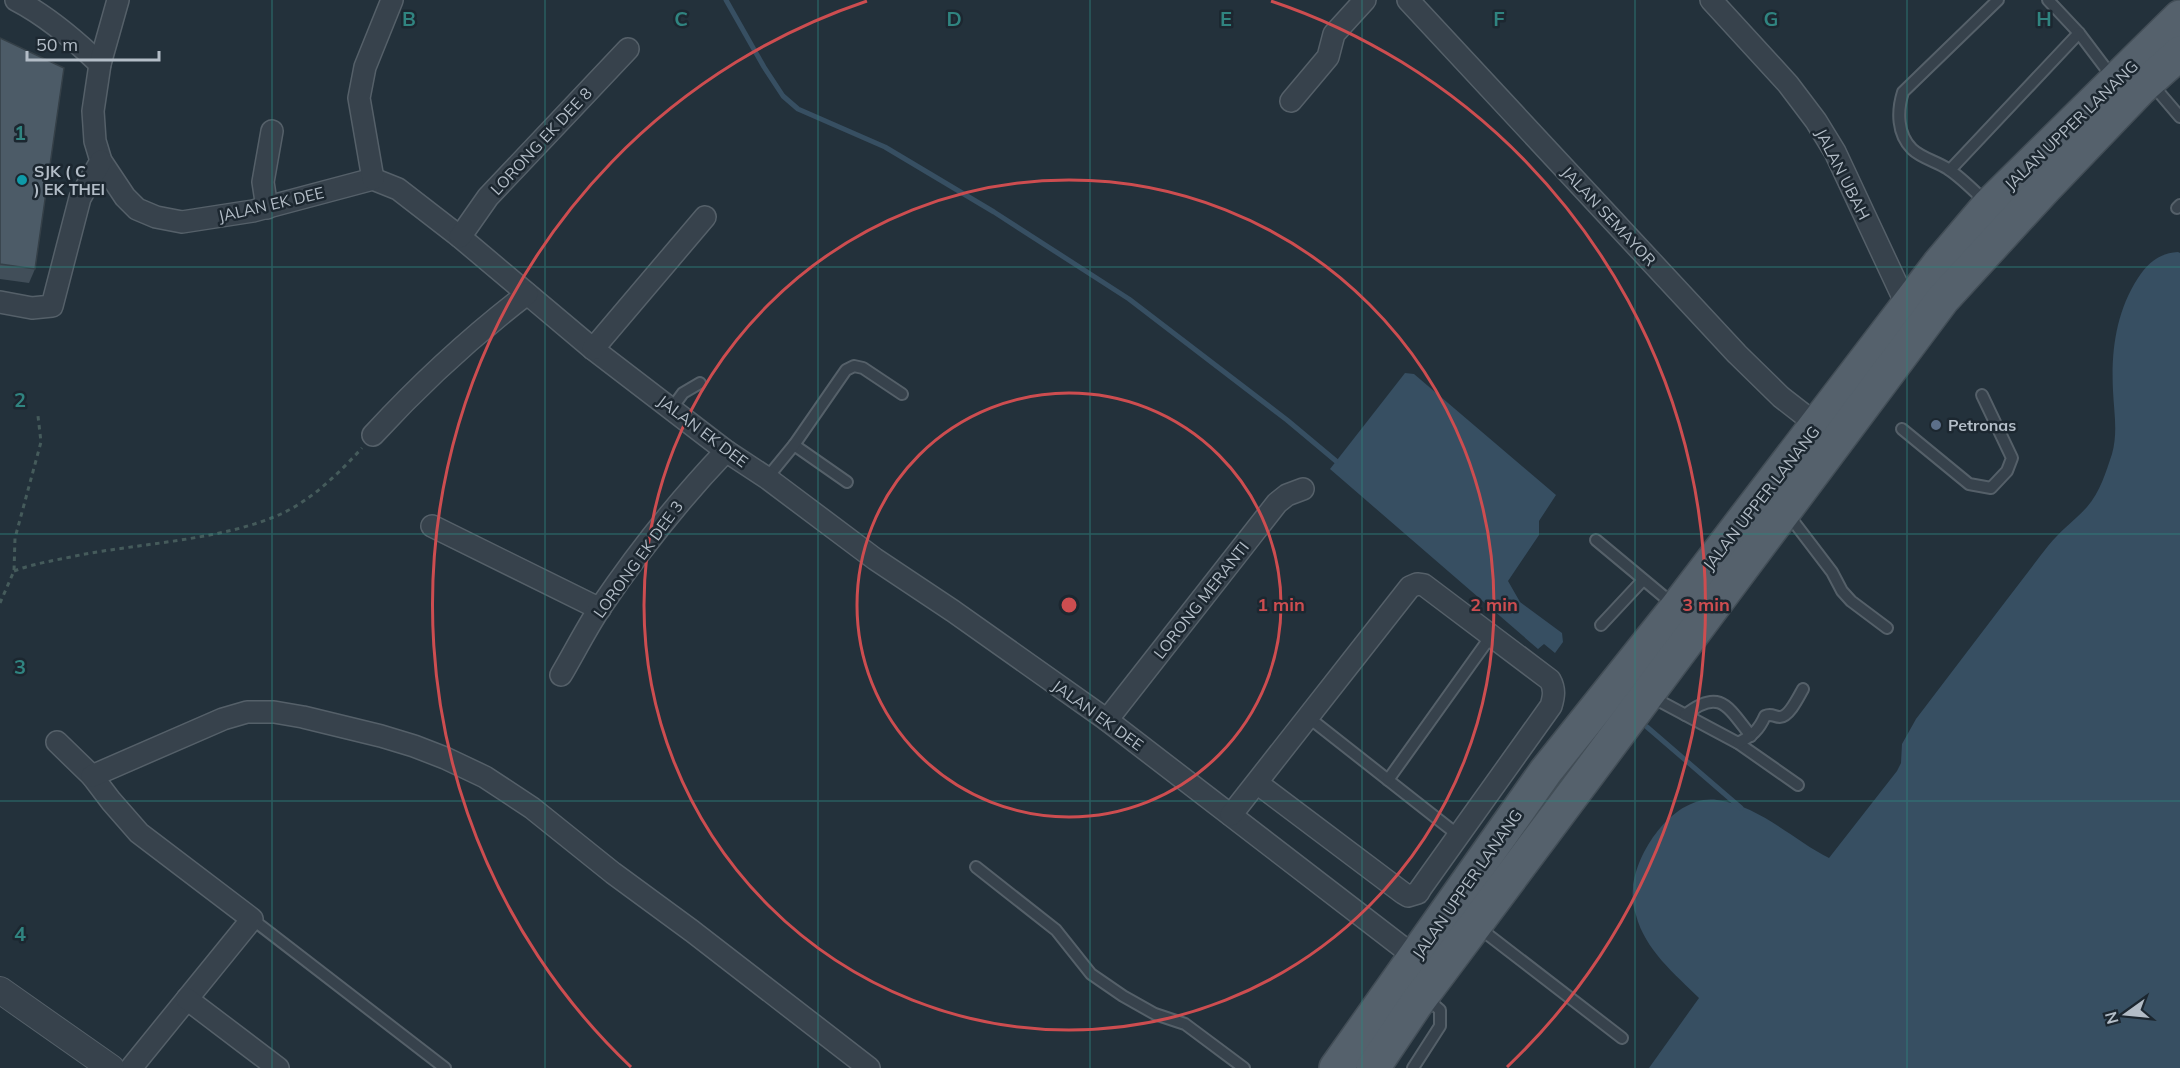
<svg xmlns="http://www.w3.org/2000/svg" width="2180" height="1068" font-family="Mulish,sans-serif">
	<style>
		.water { fill: #374f62 }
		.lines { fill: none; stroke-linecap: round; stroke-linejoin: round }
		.stream { stroke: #374f62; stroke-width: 5 }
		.service-casing { stroke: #556069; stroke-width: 14 }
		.minor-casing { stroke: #556069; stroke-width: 24 }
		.tertiary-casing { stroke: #556069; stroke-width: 28 }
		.primary-casing { stroke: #434e57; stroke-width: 36 }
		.path { stroke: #455b5b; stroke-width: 3; stroke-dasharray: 4.5 4.5; stroke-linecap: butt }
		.service { stroke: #37424c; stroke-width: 10 }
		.minor { stroke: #37424c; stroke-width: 21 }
		.tertiary { stroke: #37424c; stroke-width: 26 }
		.primary { stroke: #55616c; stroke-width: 33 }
		.wall { fill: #414e59 }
		.building { fill: #4c5b67; stroke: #354048; stroke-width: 1.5 }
		.grid { fill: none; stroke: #308480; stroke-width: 1.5; stroke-opacity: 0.55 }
		.ring { fill: none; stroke: #cd4d50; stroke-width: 3 }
		.culture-dot { fill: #0f9aa8; stroke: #1c2730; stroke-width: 2 }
		.service-dot { fill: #5c6f8a; stroke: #1c2730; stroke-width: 2 }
		.labels { text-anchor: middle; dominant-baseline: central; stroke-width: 5; stroke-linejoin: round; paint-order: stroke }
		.street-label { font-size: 16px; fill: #b3bdc7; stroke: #1c2730 }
		.poi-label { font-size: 16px; font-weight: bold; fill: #b3bdc7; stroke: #1c2730; text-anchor: start }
		.grid-label { font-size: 20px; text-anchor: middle; font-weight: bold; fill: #308480; stroke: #1c2730; stroke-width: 5; stroke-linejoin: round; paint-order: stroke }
		.centre { fill: #cd4d50; stroke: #1c2730; stroke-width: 3 }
		.ring-label { font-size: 18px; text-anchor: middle; font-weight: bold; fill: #cd4d50; stroke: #1c2730; stroke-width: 5; stroke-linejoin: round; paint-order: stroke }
	</style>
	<rect width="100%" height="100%" fill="#23313b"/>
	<g class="water">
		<path d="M2178 252 2180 253V1068H1649L1699 998C1675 974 1645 950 1636 915 1633 907 1632 897 1633 888 1636 851 1675 794 1717 800 1760 806 1792 839 1829 858L1897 771 1901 763 1902 744 1916 719C1960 661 2004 603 2048 546 2060 531 2075 520 2087 507 2100 492 2106 472 2112 454 2118 432 2114 413 2113 391 2111 351 2116 312 2138 278 2148 263 2159 253 2178 252Z"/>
		<polygon points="1405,373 1414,374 1556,495 1539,521 1539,535 1508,581 1520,602 1562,633 1563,642 1555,653 1544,644 1538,649 1330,469"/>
	</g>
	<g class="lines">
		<g class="stream">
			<polyline points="726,0 764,67 783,96 798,109 885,147 994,212 1129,299 1287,420 1336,461"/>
			<polyline points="1647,727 1741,808"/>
		</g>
		<defs>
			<g id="service">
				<polyline points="2048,0 2079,33 2113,78"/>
				<polyline points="2151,83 2180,117"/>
				<polyline points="1950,170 2079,33"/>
				<path d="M1987 203C1975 192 1962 178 1948 169 1938 162 1921 158 1912 149 1897 134 1897 111 1903 92L1998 0"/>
				<polyline points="2177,208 2180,205"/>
				<polyline points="672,408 683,393 700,383"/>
				<polyline points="1902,429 1969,484 1991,488 2007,471 2012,458 1982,395"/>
				<polyline points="794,445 847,482"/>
				<polyline points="767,478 794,445 846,370 854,366 863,368 902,394"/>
				<polyline points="1787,513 1832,572 1842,591 1851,601 1887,628"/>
				<polyline points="1596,540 1674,605"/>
				<polyline points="1601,625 1643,580"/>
				<polyline points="1650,696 1738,743 1798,785"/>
				<path d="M1685 715C1720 687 1728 707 1751 736"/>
				<polyline points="1308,717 1458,835"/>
				<path d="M1738 743C1752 736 1759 730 1765 716 1772 713 1774 717 1780 717 1789 717 1799 696 1803 689"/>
				<polyline points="1388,780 1491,636"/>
				<polyline points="976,867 1056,930 1091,974 1123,996 1155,1014 1185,1024 1244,1068"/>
				<polyline points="252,919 445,1068"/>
				<polyline points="1478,927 1622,1038"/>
				<polyline points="1413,1068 1440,1026 1440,1010 1426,998"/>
			</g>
			<g id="minor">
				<path d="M16 0C47 16 75 40 100 64"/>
				<polyline points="118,0 100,64 93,111 95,141 101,161 125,197 137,209 156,217 182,222 253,211 373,179 398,189 460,237 593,349 726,451 767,478 875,559 953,611 1107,720 1415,957"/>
				<polyline points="1408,0 1737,354 1781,397 1817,425"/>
				<polyline points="1711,0 1788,84 1816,121 1835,152 1907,306"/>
				<polyline points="1291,101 1328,57 1334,34 1365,0"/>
				<polyline points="373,179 359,98 365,67 392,0"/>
				<polyline points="267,208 263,182 272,131"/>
				<polyline points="460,237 488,197 628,49"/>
				<polyline points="0,302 32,308 52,306 80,198 101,161"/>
				<polyline points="593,349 705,217"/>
				<path d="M373 435C421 383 472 336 527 294"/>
				<polyline points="432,526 600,609"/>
				<path d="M561 675C574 653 586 629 600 608 638 552 680 499 726 451"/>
				<polyline points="1107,720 1277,503 1287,495 1303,489"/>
				<polyline points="57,742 92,776 111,801 139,833 252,919 131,1068"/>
				<polyline points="92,776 223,719 247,712 274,712 303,717 381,736 414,746 445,758 485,777 532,808 613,873 692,931 869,1068"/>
				<path d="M1231 815 1410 587 1417 584 1424 585 1550 680C1555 689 1554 696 1551 706L1421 888 1418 893 1408 896 1403 893 1257 783"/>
				<polyline points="187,999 278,1068"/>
			</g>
			<polyline id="tertiary" points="0,990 111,1068"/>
			<g id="primary">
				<polyline points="1336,1068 1546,771 1677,607 1939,264 1989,205 2180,17"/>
				<polyline points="1373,1068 1416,1004 1943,299 2045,188 2140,89 2180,53"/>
			</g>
		</defs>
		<use href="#service" class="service-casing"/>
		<use href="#minor" class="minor-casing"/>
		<use href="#tertiary" class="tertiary-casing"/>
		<use href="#primary" class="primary-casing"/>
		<g class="path">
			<path d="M14 571C35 563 58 560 80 555 143 543 223 540 281 514 313 499 339 473 362 448"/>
			<polyline points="0,603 14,571 15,538 41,442 38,416"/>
		</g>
		<use href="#service" class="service"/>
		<use href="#minor" class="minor"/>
		<use href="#tertiary" class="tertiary"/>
		<use href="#primary" class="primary"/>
	</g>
	<polygon class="wall" points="0,38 35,269 29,283 0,279"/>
	<polygon class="building" points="0,38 64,68 35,269 0,264"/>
	<path class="grid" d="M272 0V1068M545 0V1068M818 0V1068M1090 0V1068M1362 0V1068M1635 0V1068M1907 0V1068M0 267H2180M0 534H2180M0 801H2180"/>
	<g class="ring">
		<circle cx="1069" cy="605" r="212"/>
		<circle cx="1069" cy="605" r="425"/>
		<path d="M631 1067A637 637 0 0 1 867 1M1271 1A637 637 0 0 1 1507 1067"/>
	</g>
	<circle class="culture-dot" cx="22" cy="180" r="6"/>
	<circle class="service-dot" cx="1936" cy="425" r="6"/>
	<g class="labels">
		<g class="street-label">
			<text transform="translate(2071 125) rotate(-44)">JALAN UPPER LANANG</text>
			<text transform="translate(541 141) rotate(-47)">LORONG EK DEE 8</text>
			<text transform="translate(1843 174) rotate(63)">JALAN UBAH</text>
			<text transform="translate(271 204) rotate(-13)">JALAN EK DEE</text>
			<text transform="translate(1609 216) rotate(47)">JALAN SEMAYOR</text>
			<text transform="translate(703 431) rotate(37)">JALAN EK DEE</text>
			<text transform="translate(1761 498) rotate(-52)">JALAN UPPER LANANG</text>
			<text transform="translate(638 559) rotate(-54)">LORONG EK DEE 3</text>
			<text transform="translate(1201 600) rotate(-52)">LORONG MERANTI</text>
			<text transform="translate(1098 715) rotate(36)">JALAN EK DEE</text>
			<text transform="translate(1467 884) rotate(-55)">JALAN UPPER LANANG</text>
		</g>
		<g class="poi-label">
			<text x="34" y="171">SJK ( C<tspan x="34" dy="18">) EK THEI</tspan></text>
			<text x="1948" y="425">Petronas</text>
		</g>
	</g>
	<g class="grid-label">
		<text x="409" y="26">B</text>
		<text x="681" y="26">C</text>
		<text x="954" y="26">D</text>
		<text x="1226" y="26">E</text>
		<text x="1499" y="26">F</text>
		<text x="1771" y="26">G</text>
		<text x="2044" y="26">H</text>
		<text x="20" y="140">1</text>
		<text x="20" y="407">2</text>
		<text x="20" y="674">3</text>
		<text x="20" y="941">4</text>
	</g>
	<circle cx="1069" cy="605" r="9" class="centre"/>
	<g class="ring-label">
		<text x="1281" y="611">1 min</text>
		<text x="1494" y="611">2 min</text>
		<text x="1706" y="611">3 min</text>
	</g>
	<g transform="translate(2126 1014) rotate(255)" stroke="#1c2730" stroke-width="4.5" paint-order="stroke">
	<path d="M0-4.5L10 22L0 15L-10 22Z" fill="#b3bdc7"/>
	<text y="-9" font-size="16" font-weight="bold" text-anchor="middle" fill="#b3bdc7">N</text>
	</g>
	<path d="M27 51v9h132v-9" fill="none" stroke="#b3bdc7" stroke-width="3"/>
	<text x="36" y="51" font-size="18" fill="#b3bdc7" stroke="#1c2730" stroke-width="4.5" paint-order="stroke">50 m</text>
</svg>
